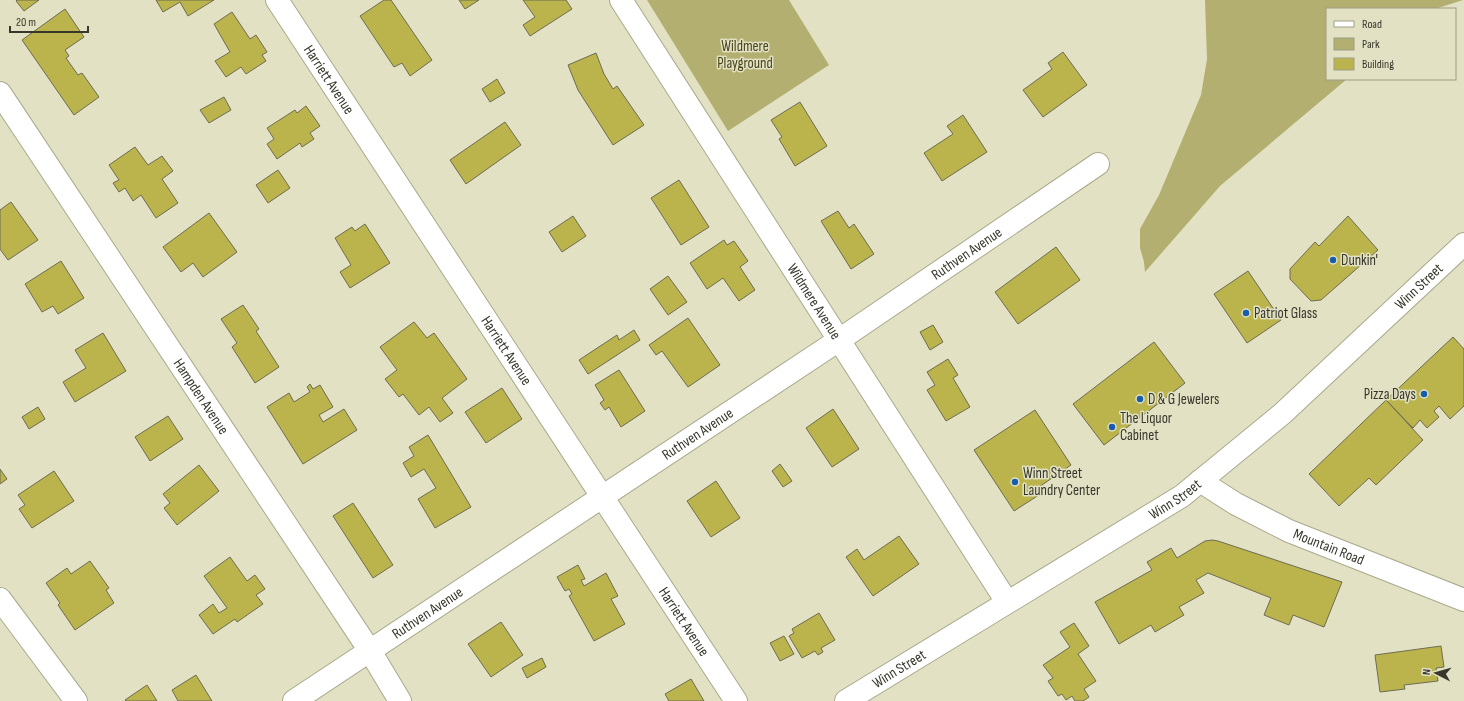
<svg xmlns="http://www.w3.org/2000/svg" width="1464" height="701" font-family="'Sofia Sans Condensed',sans-serif">
	<style>
		.green { fill: #b3af70 }
		.building { fill: #bbb44d; stroke: #6d6c52 }
		.lines { fill: none; stroke-linecap: round; stroke-linejoin: round }
		.minor-casing { stroke: #aaa98d; stroke-width: 24 }
		.major-casing { stroke: #aaa98d; stroke-width: 24 }
		.minor { stroke: #fff; stroke-width: 22 }
		.major { stroke: #fff; stroke-width: 22 }
		.poi-dot { fill: #185dad; stroke: #e2e1c4; stroke-width: 1.5 }
		.labels { text-anchor: middle; dominant-baseline: central; stroke-width: 3; stroke-linejoin: round; paint-order: stroke }
		.park-label { font-size: 15px; fill: #474419; stroke: #e2e1c4 }
		.street-label { font-size: 15px; fill: #37372c; stroke: #e2e1c4 }
		.poi-label { font-size: 15px; fill: #37372c; stroke: #e2e1c4; text-anchor: start }
	</style>
	<rect width="100%" height="100%" fill="#e2e1c4"/>
	<g class="green">
		<polygon points="647,0 789,0 829,65 728,131"/>
		<polygon points="1205,0 1463,0 1435,9 1327,9 1327,79 1347,79 1220,186 1145,272 1144,262 1140,248 1140,229 1159,195 1201,95 1207,59"/>
	</g>
	<g class="building">
		<polygon points="17,0 39,0 24,11 16,1"/>
		<polygon points="156,0 214,0 188,16 180,2 163,12"/>
		<polygon points="384,0 391,0 432,60 410,76 402,63 394,67 360,16"/>
		<polygon points="459,0 479,0 465,9"/>
		<polygon points="523,0 566,0 572,9 530,36 523,25 535,17"/>
		<polygon points="65,9 84,37 65,50 69,56 66,58 78,75 82,73 99,97 74,115 22,40"/>
		<polygon points="232,12 250,39 256,35 267,52 262,55 266,61 246,74 241,67 226,77 215,61 230,52 214,24"/>
		<polygon points="1063,52 1087,85 1043,117 1023,90 1052,69 1048,63"/>
		<polygon points="596,53 604,74 613,89 617,86 644,125 613,145 578,90 568,65"/>
		<polygon points="497,79 505,93 490,102 482,89"/>
		<polygon points="224,97 231,110 209,123 200,110"/>
		<polygon points="800,102 827,146 795,166 779,139 782,137 771,120"/>
		<polygon points="306,106 320,126 310,133 314,139 302,147 300,143 277,159 267,144 274,139 267,128 295,110 297,113"/>
		<polygon points="963,115 987,152 942,181 924,153 953,134 947,126"/>
		<polygon points="505,122 521,145 466,184 450,160"/>
		<polygon points="135,147 148,165 162,156 173,171 162,179 178,203 156,218 141,195 133,201 125,188 119,192 113,183 119,180 109,165"/>
		<polygon points="278,170 290,188 268,203 256,185"/>
		<polygon points="679,180 709,227 681,245 651,198"/>
		<polygon points="11,202 38,240 8,260 0,249 0,210"/>
		<polygon points="838,211 849,228 854,224 874,254 851,269 821,221"/>
		<polygon points="209,213 237,252 203,277 193,263 181,272 163,247"/>
		<polygon points="573,216 586,236 562,252 549,232"/>
		<polygon points="1348,216 1378,250 1321,300 1311,301 1290,279 1290,269 1315,242 1319,246"/>
		<polygon points="365,224 390,263 350,288 340,272 351,265 335,238 352,227 355,231"/>
		<polygon points="724,240 727,245 734,241 748,261 740,267 755,290 739,301 723,278 707,289 690,263"/>
		<polygon points="1056,247 1080,280 1018,324 995,292"/>
		<polygon points="61,261 84,298 58,314 53,306 42,312 25,284"/>
		<polygon points="1248,271 1281,320 1247,343 1214,294"/>
		<polygon points="668,276 687,302 668,315 650,289"/>
		<polygon points="243,305 259,329 256,331 279,367 255,383 232,347 237,343 221,319"/>
		<polygon points="688,318 720,365 688,387 662,351 656,355 649,345"/>
		<polygon points="414,322 427,338 434,333 467,379 442,398 453,413 440,422 429,407 419,415 403,394 399,397 385,379 397,370 380,347"/>
		<polygon points="933,325 943,342 930,350 920,332"/>
		<polygon points="634,330 640,340 588,374 579,360 617,335 619,340"/>
		<polygon points="103,333 126,371 75,402 63,382 86,368 75,350"/>
		<polygon points="1453,337 1464,349 1464,406 1450,419 1439,406 1434,411 1439,417 1427,428 1420,420 1413,428 1386,400"/>
		<polygon points="1154,342 1185,383 1104,445 1073,404"/>
		<polygon points="948,359 958,375 953,378 970,407 946,421 927,390 935,385 927,372"/>
		<polygon points="619,370 645,411 621,427 609,407 605,410 600,403 604,400 595,385"/>
		<polygon points="310,384 313,389 320,385 333,407 319,415 323,422 344,409 357,430 303,464 267,407 289,393 294,402 310,392 307,387"/>
		<polygon points="502,388 522,419 486,443 465,412"/>
		<polygon points="1386,400 1423,440 1376,485 1369,478 1339,506 1309,474"/>
		<polygon points="38,407 45,419 29,429 22,417"/>
		<polygon points="833,409 859,449 832,467 806,428"/>
		<polygon points="1035,410 1071,465 1039,487 1042,493 1014,511 974,450"/>
		<polygon points="168,416 183,439 150,461 135,437"/>
		<polygon points="428,435 471,507 435,528 418,499 436,488 424,469 411,477 403,463 414,456 409,447"/>
		<polygon points="780,464 792,481 783,487 772,471"/>
		<polygon points="199,465 219,491 177,525 164,508 170,503 163,494"/>
		<polygon points="0,469 7,479 0,484"/>
		<polygon points="54,471 74,501 32,528 19,509 25,505 18,495"/>
		<polygon points="716,481 740,518 711,537 687,501"/>
		<polygon points="353,503 393,565 373,578 333,516"/>
		<polygon points="899,536 919,564 873,596 846,557 857,549 864,560"/>
		<polygon points="1212,540 1218,541 1342,582 1324,627 1293,615 1289,625 1264,615 1271,598 1208,573 1196,580 1204,593 1179,607 1184,615 1155,632 1151,625 1119,644 1095,602 1152,570 1147,562 1171,548 1177,558 1205,541"/>
		<polygon points="230,557 247,581 255,575 265,589 256,595 263,604 237,622 235,619 213,634 199,615 213,604 219,613 227,608 204,576"/>
		<polygon points="90,561 109,588 106,590 114,603 75,630 58,605 60,603 46,583 67,568 71,574"/>
		<polygon points="578,565 585,579 581,580 584,586 606,573 618,596 611,599 625,624 594,641 569,596 572,594 569,589 565,591 557,577"/>
		<polygon points="819,613 835,640 821,648 823,652 818,655 815,651 802,658 789,636 794,633 792,629"/>
		<polygon points="501,622 523,655 491,677 468,644"/>
		<polygon points="1074,623 1089,646 1078,654 1096,681 1084,689 1089,697 1083,701 1075,701 1072,696 1066,700 1062,694 1058,696 1048,681 1053,678 1043,665 1070,647 1060,632"/>
		<polygon points="784,636 794,654 780,661 770,643"/>
		<polygon points="1441,646 1444,667 1436,668 1438,681 1404,685 1405,689 1380,692 1375,655"/>
		<polygon points="542,658 546,667 527,678 522,668"/>
		<polygon points="196,675 212,701 178,701 172,690"/>
		<polygon points="691,679 704,701 669,701 665,694"/>
		<polygon points="147,685 157,701 126,701 125,700"/>
	</g>
	<g class="lines">
		<defs>
			<g id="minor">
				<path id="s1" d="M277 0 736 701"/>
				<path id="s2" d="M621 0 1007 602"/>
				<path id="s3" d="M0 93 370 651 400 701"/>
				<path id="s4" d="M1200 481 1236 504 1289 531 1464 600"/>
				<polyline points="0,599 76,701"/>
				<path id="s5" d="M294 701 839 340 1098 164"/>
			</g>
			<g id="major">
				<path id="s6" d="M846 701 1182 496 1282 414 1464 244"/>
			</g>
		</defs>
		<use href="#minor" class="minor-casing"/>
		<use href="#major" class="major-casing"/>
		<use href="#minor" class="minor"/>
		<use href="#major" class="major"/>
	</g>
	<g class="poi-dot">
		<circle cx="1333" cy="260" r="4"/>
		<circle cx="1246" cy="313" r="4"/>
		<circle cx="1424" cy="394" r="4"/>
		<circle cx="1140" cy="399" r="4"/>
		<circle cx="1112" cy="427" r="4"/>
		<circle cx="1015" cy="482" r="4"/>
	</g>
	<g class="labels">
		<g class="park-label">
			<text x="745" y="46">Wildmere<tspan x="745" dy="17">Playground</tspan></text>
		</g>
		<g class="street-label">
			<text stroke="none"><textPath href="#s1" startOffset="95">Harriett Avenue</textPath></text>
			<text stroke="none"><textPath href="#s5" startOffset="808">Ruthven Avenue</textPath></text>
			<text stroke="none"><textPath href="#s6" startOffset="710">Winn Street</textPath></text>
			<text stroke="none"><textPath href="#s2" startOffset="358">Wildmere Avenue</textPath></text>
			<text stroke="none"><textPath href="#s1" startOffset="419">Harriett Avenue</textPath></text>
			<text stroke="none"><textPath href="#s3" startOffset="364">Hampden Avenue</textPath></text>
			<text stroke="none"><textPath href="#s5" startOffset="484">Ruthven Avenue</textPath></text>
			<text stroke="none"><textPath href="#s6" startOffset="386">Winn Street</textPath></text>
			<text stroke="none"><textPath href="#s4" startOffset="145">Mountain Road</textPath></text>
			<text stroke="none"><textPath href="#s5" startOffset="160">Ruthven Avenue</textPath></text>
			<text stroke="none"><textPath href="#s1" startOffset="743">Harriett Avenue</textPath></text>
			<text stroke="none"><textPath href="#s6" startOffset="62">Winn Street</textPath></text>
		</g>
		<g class="poi-label">
			<text x="1341" y="260">Dunkin'</text>
			<text x="1254" y="313">Patriot Glass</text>
			<text x="1416" y="394" text-anchor="end">Pizza Days</text>
			<text x="1148" y="399">D &amp; G Jewelers</text>
			<text x="1120" y="418">The Liquor<tspan x="1120" dy="17">Cabinet</tspan></text>
			<text x="1023" y="473">Winn Street<tspan x="1023" dy="17">Laundry Center</tspan></text>
		</g>
	</g>
	<rect x="1326" y="8" width="130" height="72" fill="#e2e1c4" stroke="#9e9d87"/>
	<rect x="1334" y="21" width="20" height="6" fill="#ffffff" stroke="#9e9d87"/>
	<text x="1362" y="28" font-size="12" fill="#37372c">Road</text>
	<rect x="1334" y="38" width="20" height="12" fill="#b3af70" stroke="#9e9d87"/>
	<text x="1362" y="48" font-size="12" fill="#37372c">Park</text>
	<rect x="1334" y="58" width="20" height="12" fill="#bbb44d" stroke="#9e9d87"/>
	<text x="1362" y="68" font-size="12" fill="#37372c">Building</text>
	<g transform="translate(1436 673) rotate(276)" stroke="#e2e1c4" stroke-width="3" paint-order="stroke">
	<path d="M0-3L7 15L0 10L-7 15Z" fill="#37372c"/>
	<text y="-6" font-size="11" font-weight="bold" text-anchor="middle" fill="#37372c">N</text>
	</g>
	<path d="M10 26v6h78v-6" fill="none" stroke="#37372c" stroke-width="2"/>
	<text x="16" y="26" font-size="12" fill="#37372c" stroke="#e2e1c4" stroke-width="3" paint-order="stroke">20 m</text>
</svg>
